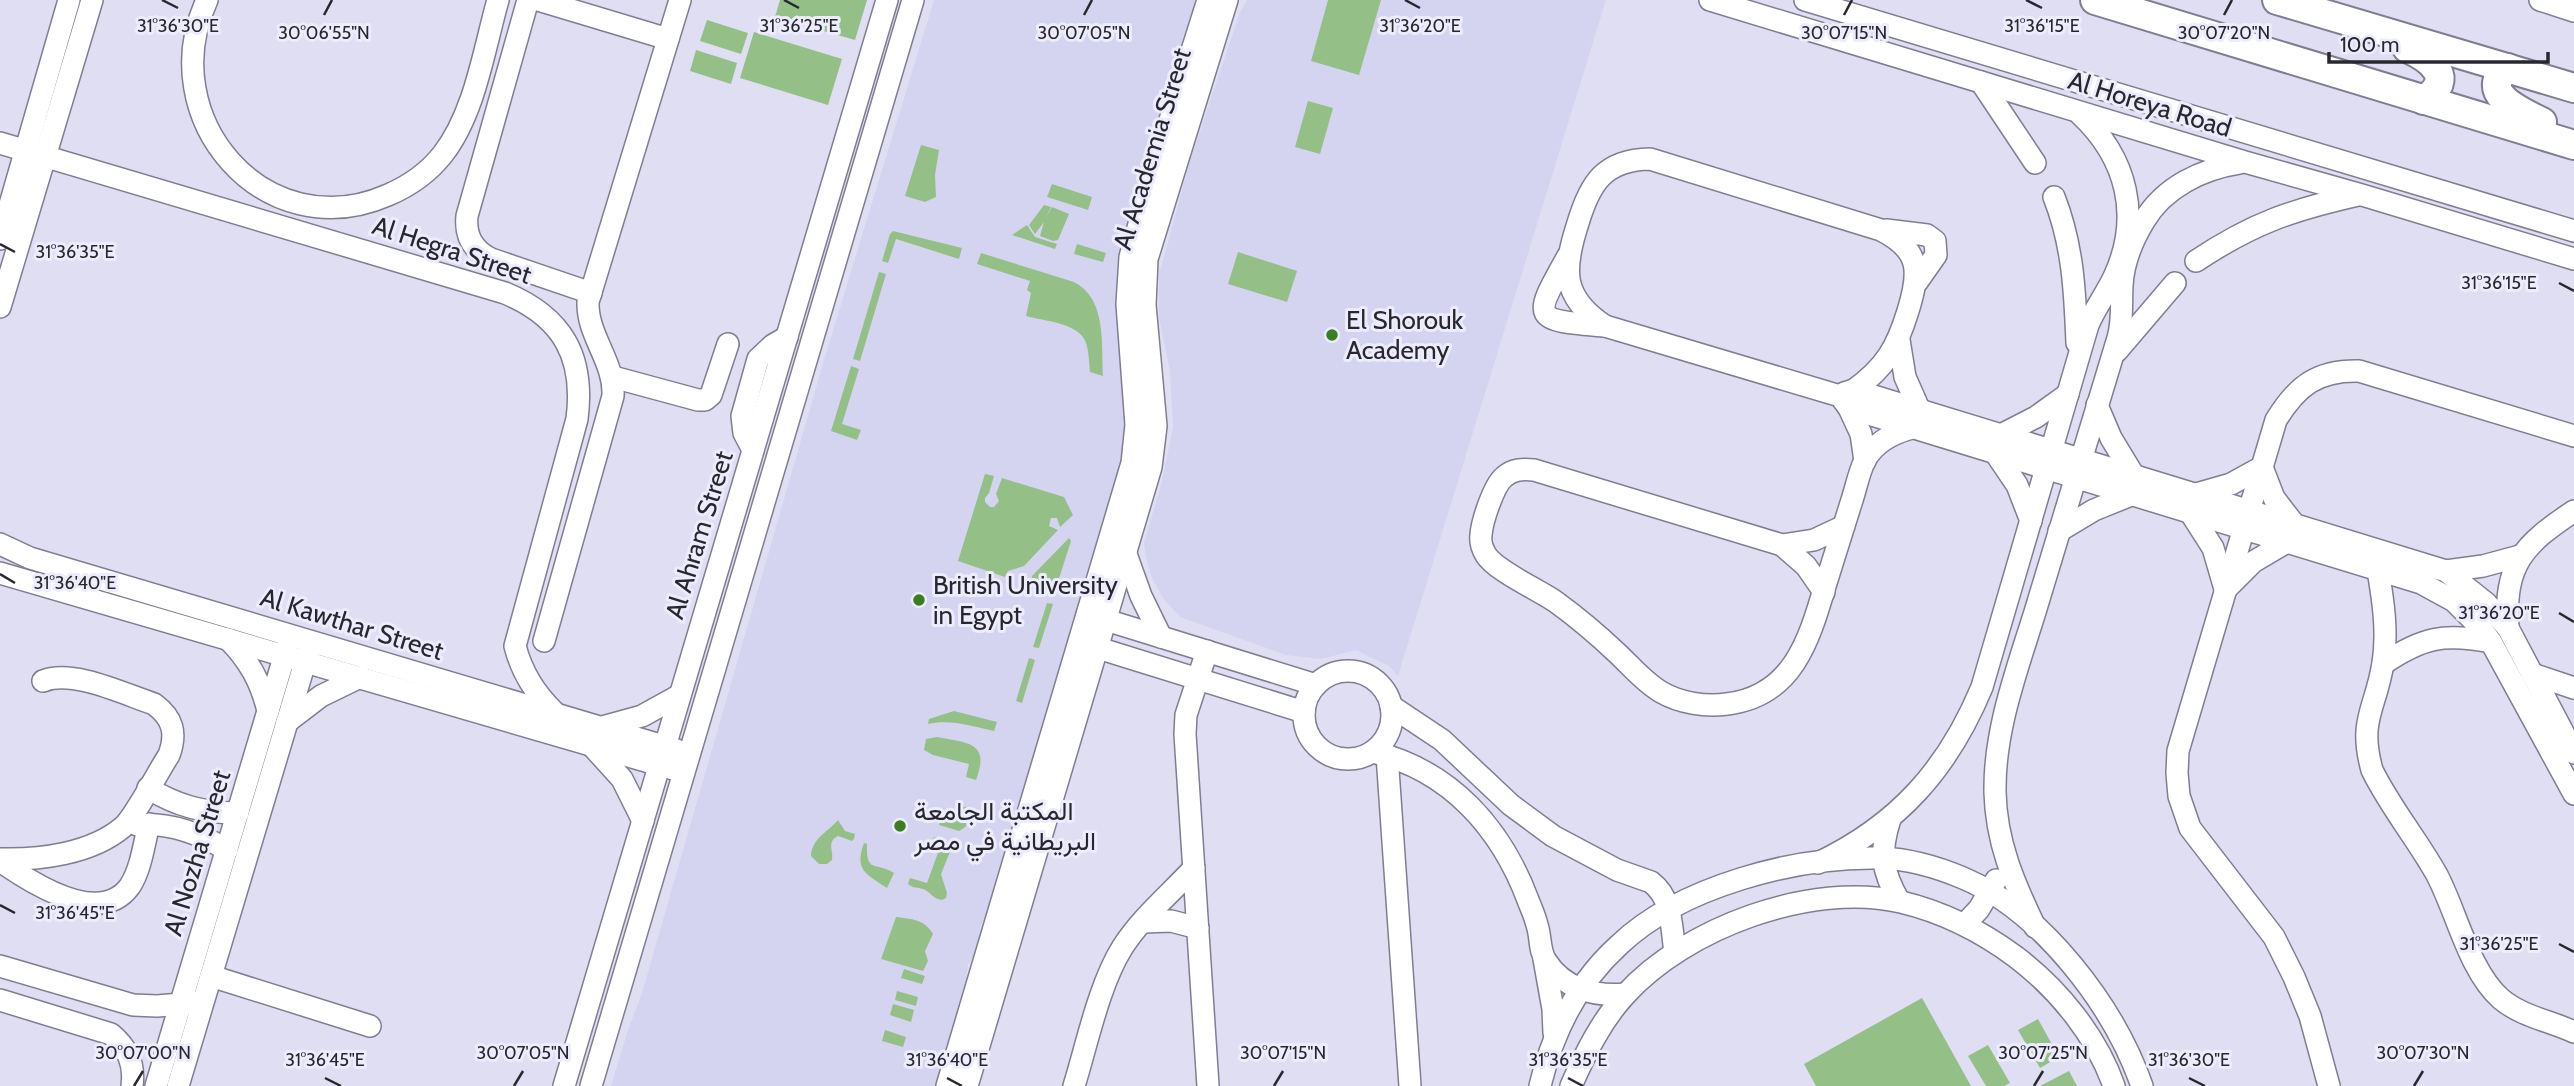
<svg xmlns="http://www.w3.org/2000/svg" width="2574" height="1086" font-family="Cabin,Vazirmatn,sans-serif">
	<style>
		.built { fill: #d5d4f0 }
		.green { fill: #94c088 }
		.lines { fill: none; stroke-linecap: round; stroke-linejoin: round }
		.minor-casing { stroke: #7f7e91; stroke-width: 24 }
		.major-casing { stroke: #7f7e91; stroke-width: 32 }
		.minor { stroke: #fff; stroke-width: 21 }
		.major { stroke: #fff; stroke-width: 28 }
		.ticks { fill: none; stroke: #28272f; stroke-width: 2.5 }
		.poi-dot { fill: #397e21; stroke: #ececfc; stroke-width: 2.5 }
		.labels { text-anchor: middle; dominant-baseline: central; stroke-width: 6; stroke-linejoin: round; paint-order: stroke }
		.street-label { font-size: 26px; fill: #28272f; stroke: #ececfc }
		.poi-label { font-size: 26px; fill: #28272f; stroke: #ececfc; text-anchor: start }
		.ticks-label { font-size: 18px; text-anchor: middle; fill: #28272f; stroke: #ececfc; stroke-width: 6; stroke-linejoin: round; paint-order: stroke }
	</style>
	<rect width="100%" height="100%" fill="#dfdef3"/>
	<g class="built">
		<polygon points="934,0 1197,0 1128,440 994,902 981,925 979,935 983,937 976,958 973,957 968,965 967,973 969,990 939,1086 611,1086 628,1030 642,993 824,360"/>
		<polygon points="1247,0 1606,0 1398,676 1389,666 1356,650 1321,659 1286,655 1180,617 1163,598 1152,578 1146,558 1144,543 1162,481 1173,427 1170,371 1159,318 1159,275 1190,161 1240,12"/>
	</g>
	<g class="green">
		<polygon points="780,0 867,0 855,40 775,17"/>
		<polygon points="1328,0 1381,0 1359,75 1311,61"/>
		<polygon points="707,20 748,33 741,54 700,41"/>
		<polygon points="754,32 842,59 828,105 740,78"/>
		<polygon points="696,50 737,63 731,84 690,71"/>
		<polygon points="1308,101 1333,108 1320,154 1295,147"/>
		<polygon points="921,145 939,150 935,175 936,197 925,202 905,196"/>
		<polygon points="1052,184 1092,197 1088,210 1047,197"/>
		<polygon points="1044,205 1051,207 1046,217 1052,207 1069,214 1058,240 1053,241 1040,236 1044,222 1035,234 1029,225"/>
		<polygon points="1027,225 1035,237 1057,244 1055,249 1012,235"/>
		<polygon points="893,231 962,248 959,259 896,239 888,263 882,261 890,234"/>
		<polygon points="1077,244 1106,253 1103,262 1074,254"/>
		<polygon points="1238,252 1297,271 1287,302 1228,284"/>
		<path d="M981 253 1074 282C1107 299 1101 343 1103 376L1090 372C1089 363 1089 352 1086 343 1080 323 1044 321 1026 316L1031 293 1027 290 1030 281 977 264Z"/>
		<polygon points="879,272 886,274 860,361 853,359"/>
		<polygon points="851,366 859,369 842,424 861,430 857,440 831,431"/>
		<polygon points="985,474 994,476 989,493 985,498 985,502 990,507 994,507 999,501 996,494 1002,478 1064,497 1073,515 1060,527 1057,518 1051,518 1049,526 1058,530 1024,566 1008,571 1005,577 958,561"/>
		<polygon points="1069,538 1071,541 1054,594 1034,589 1032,576"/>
		<polygon points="1047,603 1053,604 1039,648 1033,647"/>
		<polygon points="1029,658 1035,660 1022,703 1016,701"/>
		<path d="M954 711 997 722 994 731C971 726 950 719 928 724L929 719Z"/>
		<path d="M937 737C966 743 991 741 976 780L966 777 969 764 933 755 924 750 926 739Z"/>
		<path d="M961 806 973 809C971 819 969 826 959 831L939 825 941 818 956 822Z"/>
		<path d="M838 820 845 831 855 834 854 839 852 841 838 836C826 842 834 850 832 860L827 864H819L811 856C812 838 828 832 838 820Z"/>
		<path d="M934 837 942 839 950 852 941 874 947 893 946 898 942 900C932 899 931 892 923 889 916 887 914 889 908 884L910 878 927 883 939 850 931 846Z"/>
		<path d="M864 843 867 844C866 874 875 861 894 873L887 888C866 874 854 870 864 843Z"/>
		<path d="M896 917C912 919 924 919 933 934L925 951 928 961 923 971 881 959Z"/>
		<polygon points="904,969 925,976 922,984 901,978"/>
		<polygon points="897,991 918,997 916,1006 895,1000"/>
		<polygon points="1922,998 1971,1086 1816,1086 1804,1064"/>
		<polygon points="893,1004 914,1010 911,1022 890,1015"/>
		<polygon points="2038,1019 2059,1057 2040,1068 2018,1030"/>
		<polygon points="885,1030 906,1037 903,1047 882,1041"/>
		<polygon points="1988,1045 2010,1083 2004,1086 1986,1086 1968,1056"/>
		<polygon points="2069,1071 2077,1086 2040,1086"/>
	</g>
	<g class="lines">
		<defs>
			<g id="minor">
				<path d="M207 0C152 118 265 249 388 195 409 186 429 172 443 154 475 113 484 49 498 0"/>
				<path d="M528 0 467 216C465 236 473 250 491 259L591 293"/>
				<polyline points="538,0 668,39"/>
				<polyline points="1710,0 2245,162 2362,195 2574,259"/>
				<polyline points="1805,0 2574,231"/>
				<polyline points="2540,0 2574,11"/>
				<polyline points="1981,82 2035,163"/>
				<path d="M0 143 505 293C563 317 585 357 577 419L515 646C522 673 535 693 555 713"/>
				<path d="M2054 197C2073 245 2075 292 2077 343"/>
				<polyline points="1886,230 1927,235 1935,241 1936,255 1917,282"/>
				<polyline points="0,239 69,0"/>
				<path d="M1568 256C1532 320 1531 320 1605 326"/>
				<path d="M2196 261C2253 223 2292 210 2358 195"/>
				<polyline points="0,307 92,0"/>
				<polyline points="1899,340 1905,377 1920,411"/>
				<polyline points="2117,351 2175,283"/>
				<polyline points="613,377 698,400 705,400 711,395 728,344"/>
				<path d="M1854 390C1886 367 1897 347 1908 311 1920 272 1921 250 1881 230L1650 159C1604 160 1590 183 1578 223 1563 269 1561 297 1605 326L1840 396 1849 408 2421 583 2454 601 2480 627 2491 642 2574 794"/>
				<polyline points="1844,393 1854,390 2446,571 2486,603 2508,628 2574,753"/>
				<polyline points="2097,405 2111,438 2134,476"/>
				<polyline points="1849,408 1861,434 1865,461"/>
				<polyline points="2001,435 2036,417 2068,394"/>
				<polyline points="753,450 744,433 742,416 758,359 773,345 787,337"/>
				<polyline points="1996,454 2017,485 2031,521"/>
				<polyline points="2196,494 2231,484 2262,467 2274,498 2294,524"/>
				<polyline points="2190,512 2213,548 2225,589"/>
				<path d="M1844 526 1814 540 1782 545 1534 470C1522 469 1513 469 1504 477 1494 485 1482 521 1481 535 1480 542 1483 550 1486 555 1496 571 1539 590 1556 602 1578 618 1598 635 1617 653 1631 666 1644 682 1661 692 1680 703 1705 707 1727 704 1793 696 1809 640 1825 586 1834 558 1843 529 1852 500 1856 488 1859 472 1865 460 1875 442 1893 433 1912 428"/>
				<polyline points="2059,531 2094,510 2131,495"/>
				<polyline points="0,544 30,558 677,750"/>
				<polyline points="1782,545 1806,566 1824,592"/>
				<polyline points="1126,554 1141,596 1161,637"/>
				<path d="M2378 570C2383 600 2388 632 2383 663 2376 709 2358 719 2372 770 2390 807 2417 839 2437 875 2457 913 2469 971 2501 999 2521 1016 2550 1021 2574 1032"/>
				<polyline points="2446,571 2483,566 2520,556"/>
				<polyline points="0,573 673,769"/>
				<polyline points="2227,588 2253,562 2287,542"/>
				<polyline points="1106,620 1316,685"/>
				<path d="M2508 628C2504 564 2523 545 2574 511"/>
				<path d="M228 639C249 660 261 682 268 711"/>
				<path d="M544 641 613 396C615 362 587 336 588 302L680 0"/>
				<polyline points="1098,648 1304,712"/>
				<polyline points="1207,651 1186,715 1185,734 1208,1086"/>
				<path d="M2383 664C2423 637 2444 633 2491 642"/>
				<circle cx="1348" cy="715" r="44"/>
				<polyline points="2532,674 2574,688"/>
				<path d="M1391 706 1442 740 1511 805 1553 836 1617 870 1651 882C1673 899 1671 927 1675 952"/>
				<polyline points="287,722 321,696 360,677"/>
				<polyline points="602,727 642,716 680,695"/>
				<polyline points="593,747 622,779 643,821"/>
				<path d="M1373 752C1450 770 1501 828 1528 900 1531 908 1535 916 1537 925 1541 936 1539 951 1546 961 1563 988 1594 997 1625 994"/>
				<polyline points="1387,755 1410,1086"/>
				<path d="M148 788C177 806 204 813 238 813"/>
				<path d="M1890 819C1879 853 1882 871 1899 901"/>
				<path d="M137 825C170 822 199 833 227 850"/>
				<path d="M0 859C40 860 91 854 123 827 134 818 159 770 169 755 177 733 173 718 154 704 124 694 73 669 43 681"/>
				<path d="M0 861C30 882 100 928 130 886 141 869 144 844 149 824"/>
				<path d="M1818 863C1898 825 1948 769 1982 687L2088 325C2095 308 2106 294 2114 277 2142 217 2127 158 2080 114"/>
				<polyline points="1143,922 1171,921 1198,928"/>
				<polyline points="1965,924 1979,909 1996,880"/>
				<path d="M2035 927C2014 883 1996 842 1995 792 1994 730 2017 670 2035 612 2062 520 2091 430 2118 338 2123 321 2121 304 2122 286 2123 263 2132 241 2144 221 2164 187 2202 169 2240 163"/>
				<polyline points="1544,959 1553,1009 1554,1033"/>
				<polyline points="0,966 133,1005 157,1006 194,1003"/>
				<polyline points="211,976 370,1026"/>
				<path d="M0 1000 111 1034C128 1048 135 1064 132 1086"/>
				<polyline points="156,1086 288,644"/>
				<polyline points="178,1086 309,649"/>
				<polyline points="564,1086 887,0"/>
				<polyline points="591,1086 913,0"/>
				<polyline points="947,1086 1132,463 1136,425 1127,304 1130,257 1152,177 1208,0"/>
				<polyline points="967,1086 1151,467 1156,426 1145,305 1147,259 1227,0"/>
				<path d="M1074 1086C1087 1044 1099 985 1122 948 1141 918 1170 894 1194 868"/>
				<path d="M1540 1086C1553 1031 1577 983 1619 945 1681 886 1797 856 1881 858 1908 859 1937 867 1963 878 2042 911 2114 1006 2142 1086"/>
				<path d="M1571 1086C1585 1054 1601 1021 1625 995 1685 928 1812 881 1901 902 1943 912 1981 931 2016 957 2058 989 2096 1035 2114 1086"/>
				<path d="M2329 1086 2310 1016 2294 977 2274 937 2190 828 2179 796 2177 773 2178 751 2276 420C2297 386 2317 370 2359 371L2574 436"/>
			</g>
			<g id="major">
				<polyline points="2095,0 2574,145"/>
				<polyline points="2277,0 2574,88"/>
				<path d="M2407 48C2431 59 2457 78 2424 100"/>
				<path d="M2508 68C2475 93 2524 113 2542 122"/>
			</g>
		</defs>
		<use href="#minor" class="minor-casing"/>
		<use href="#major" class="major-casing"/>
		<use href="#minor" class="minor"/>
		<use href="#major" class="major"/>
	</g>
	<path class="ticks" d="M162 0 178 8M784 0 799 8M1405 0 1420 8M2026 0 2042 8M324 15 332 0M1084 15 1092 0M1844 15 1852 0M2224 15 2232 0M0 244 15 252M2559 283 2574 291M0 574 15 583M2559 613 2574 622M0 905 15 913M2559 944 2574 952M325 1078 341 1086M947 1078 962 1086M1568 1078 1583 1086M2189 1078 2205 1086M134 1086 143 1071M514 1086 523 1071M1274 1086 1283 1071M2034 1086 2043 1071M2414 1086 2423 1071"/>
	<g class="poi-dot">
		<circle cx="1332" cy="335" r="7"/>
		<circle cx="919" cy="600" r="7"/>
		<circle cx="900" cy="826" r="7"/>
	</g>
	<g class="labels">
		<g class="street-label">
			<text transform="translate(2150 104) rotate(17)">Al Horeya Road</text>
			<text transform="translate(1152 149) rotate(-73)">Al Academia Street</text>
			<text transform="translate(452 250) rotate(18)">Al Hegra Street</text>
			<text transform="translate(699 535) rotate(-73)">Al Ahram Street</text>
			<text transform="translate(352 624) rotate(17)">Al Kawthar Street</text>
			<text transform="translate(197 853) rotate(-73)">Al Nozha Street</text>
		</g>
		<g class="poi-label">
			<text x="1346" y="320">El Shorouk<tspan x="1346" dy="30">Academy</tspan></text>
			<text x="933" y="585">British University<tspan x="933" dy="30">in Egypt</tspan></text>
			<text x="914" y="811">المكتبة الجامعة<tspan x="914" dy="30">البريطانية في مصر</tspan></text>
		</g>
	</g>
	<g class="ticks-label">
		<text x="1420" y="32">31°36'20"E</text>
		<text x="178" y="32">31°36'30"E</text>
		<text x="799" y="32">31°36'25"E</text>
		<text x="2042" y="32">31°36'15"E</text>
		<text x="324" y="39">30°06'55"N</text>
		<text x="1084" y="39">30°07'05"N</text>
		<text x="1844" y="39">30°07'15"N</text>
		<text x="2224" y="39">30°07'20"N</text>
		<text x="75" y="258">31°36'35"E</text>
		<text x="2499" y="289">31°36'15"E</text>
		<text x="75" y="589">31°36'40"E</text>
		<text x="2499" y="619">31°36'20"E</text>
		<text x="75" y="919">31°36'45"E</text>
		<text x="2499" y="950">31°36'25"E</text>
		<text x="143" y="1059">30°07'00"N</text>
		<text x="523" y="1059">30°07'05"N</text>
		<text x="1283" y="1059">30°07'15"N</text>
		<text x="2043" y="1059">30°07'25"N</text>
		<text x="2423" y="1059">30°07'30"N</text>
		<text x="325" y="1066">31°36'45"E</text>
		<text x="947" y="1066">31°36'40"E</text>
		<text x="1568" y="1066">31°36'35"E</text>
		<text x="2189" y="1066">31°36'30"E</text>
	</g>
	<path d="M2329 52v10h219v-10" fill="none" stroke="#28272f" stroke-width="3.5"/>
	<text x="2340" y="52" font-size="21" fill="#28272f" stroke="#ececfc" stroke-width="5" paint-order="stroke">100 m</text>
</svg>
